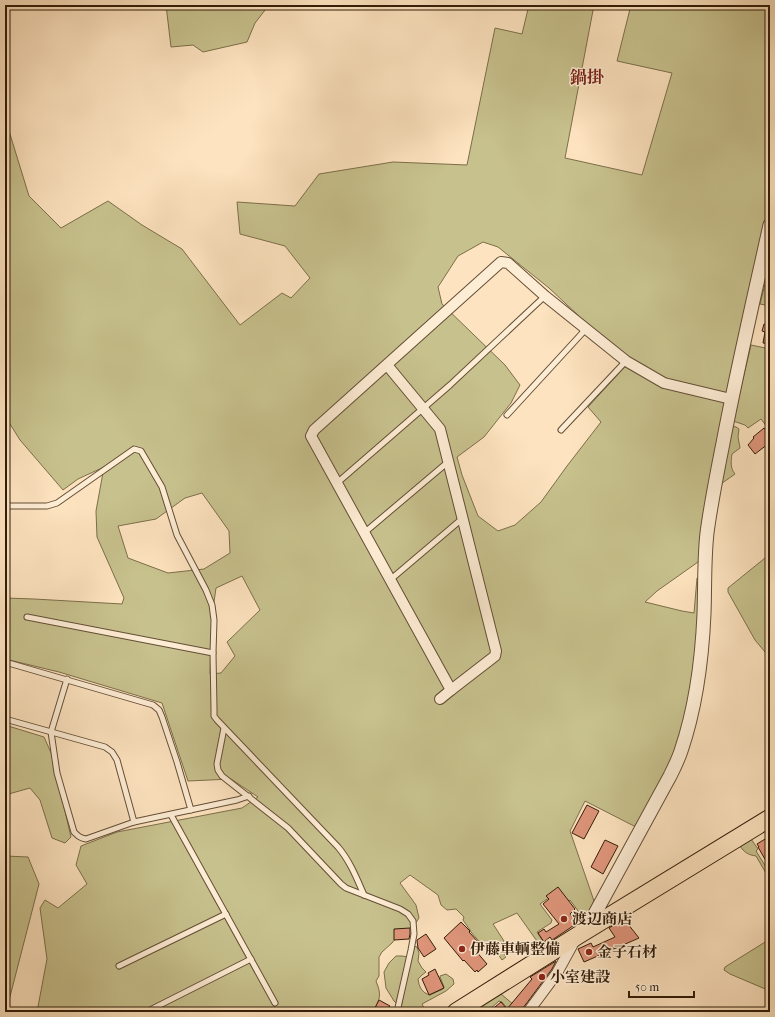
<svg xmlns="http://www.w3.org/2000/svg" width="775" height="1017" font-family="'IM FELL French Canon','Noto Serif JP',serif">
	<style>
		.green { fill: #c7c18d; stroke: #7c6e4a; fill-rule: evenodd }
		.building { fill: #e1967c; stroke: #311c08 }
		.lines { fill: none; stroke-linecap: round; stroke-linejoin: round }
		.service-casing { stroke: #644e36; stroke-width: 7 }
		.minor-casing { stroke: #644e36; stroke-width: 12 }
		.tertiary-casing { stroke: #644e36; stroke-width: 15 }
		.primary-casing { stroke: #311c08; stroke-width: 19 }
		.service { stroke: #feedd5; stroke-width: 5 }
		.minor { stroke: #feedd5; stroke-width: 10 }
		.tertiary { stroke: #feedd5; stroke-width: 13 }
		.primary { stroke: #fde3bf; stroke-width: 17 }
		.poi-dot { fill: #8f2418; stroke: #feedd5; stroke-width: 1.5 }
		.labels { text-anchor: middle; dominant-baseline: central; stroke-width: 3; stroke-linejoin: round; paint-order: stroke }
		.poi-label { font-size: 15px; font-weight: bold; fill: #311c08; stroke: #feedd5; text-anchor: start }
		.quarter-label { font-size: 17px; font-weight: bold; fill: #7a1f14; stroke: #feedd5 }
	</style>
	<rect width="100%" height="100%" fill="#fde3bf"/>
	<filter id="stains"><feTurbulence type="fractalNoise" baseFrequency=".005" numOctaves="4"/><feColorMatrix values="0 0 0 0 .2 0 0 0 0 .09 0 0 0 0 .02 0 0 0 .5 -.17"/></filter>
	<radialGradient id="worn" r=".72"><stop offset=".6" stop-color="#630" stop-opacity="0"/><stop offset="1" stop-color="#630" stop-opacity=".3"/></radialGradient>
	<g class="green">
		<polygon points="166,5 269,5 255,23 247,42 203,52 193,45 171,47"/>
		<path d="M529 5H594L565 158 642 175 672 73 617 61 631 5H770V199L700 558 698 562 657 591 645 602 682 611 694 613 697 578 700 579 695 665 678 752 637 826H634L585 801 570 831 594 901 583 923 577 927V926L581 919V915L570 900 562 906 553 895 540 904 552 920 551 923 537 932 544 943 551 942 556 943 544 951 517 913 493 924 504 941 499 946 506 957 502 960 490 942 482 945 471 932 470 930 463 920 464 917 456 909 447 910 441 905 438 895 410 875 400 883 416 905 419 918 415 924 409 930 399 934 392 943 382 952 379 957V976L376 981C382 996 380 998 373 1012H37L47 959 40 908 45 900 58 908 87 884 76 865 81 846 117 832 242 808 258 797 231 779 188 781 162 703 59 672 5 659V598L34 599 122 604 124 598 97 537 96 511 104 467 78 479 63 490 20 440 5 416V118L29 196 61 228 108 201 142 225 182 249 240 325 282 293 291 298 310 278 285 246 240 234 237 202 295 206 319 174 393 162 467 165 495 28 522 34ZM483 242 498 247 549 288 581 318 631 360 588 407 601 422 567 466 541 502 515 525 498 531 478 516 462 475 457 457 484 437 511 403 520 385 505 365 442 304 438 287 458 256ZM202 493 229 531 230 553 204 569 168 573 128 558 118 526 156 519 185 498ZM242 576 260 610 227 642 235 656 221 673 210 674 212 616 216 588Z"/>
		<polygon points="765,284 770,285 770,306 760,304"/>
		<polygon points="751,345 770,349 770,431 761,419 748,428 745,425 733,421"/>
		<path d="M732 426 736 427 739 429 738 437 740 448 732 454C731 461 730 468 735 474L718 486Z"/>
		<polygon points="770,554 770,658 755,640 728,592 728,588"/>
		<polygon points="5,725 44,737 52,755 71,837 65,843 52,838 40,800 30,788 5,795"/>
		<path d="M751 839 758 849 756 851 766 867 770 865V880L756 856C748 855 744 852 740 846Z"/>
		<polygon points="5,856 28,857 39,884 6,1012 5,1012"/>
		<polygon points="770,939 770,991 730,974 724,970 725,967"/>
		<path d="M414 946 417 947 419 953 418 961 422 968 426 972 422 975 418 979C419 987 422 993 430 995L443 989 444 987 440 977V976L446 974 453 979 454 984 446 991 422 1004 424 1008 417 1012H400L405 988 399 992 396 1003 394 1001 386 988 384 972 389 963 396 956H402L408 957Z"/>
		<polygon points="500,993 522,1012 510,1012 502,1002 499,1001 489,1010 489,1012 470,1012"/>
	</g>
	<g class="building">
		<polygon points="768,323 770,323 770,344 763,343 765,332 762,331 764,324 767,325"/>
		<polygon points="764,428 770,436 770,437 766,441 768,444 755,454 748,445 754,438 753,437"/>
		<polygon points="587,805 599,811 584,839 572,833"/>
		<polygon points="770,836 770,868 758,847 759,847 757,844"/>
		<polygon points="605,840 618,846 603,874 591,867"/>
		<polygon points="558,887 575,909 570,914 577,923 570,928 552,940 550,937 544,942 538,933 544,929 546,932 559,924 543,904 549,899 546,896"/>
		<polygon points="624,919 639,938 584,962 578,949 591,943 593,947 615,937 609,928"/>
		<polygon points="461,922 470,931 469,932 480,944 475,950 487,964 478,972 477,970 475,972 464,960 463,961 444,938"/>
		<polygon points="410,928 410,934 409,939 394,940 394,929"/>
		<polygon points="426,934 436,949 424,957 418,948 417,941 417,940"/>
		<polygon points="556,961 552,969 523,1008 521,1012 489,1012 501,1002 507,1009 532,979 530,977"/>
		<polygon points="435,969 444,988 429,995 422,979 429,975 428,973"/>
		<polygon points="379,1000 390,1006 387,1012 373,1012"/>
	</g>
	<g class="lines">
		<defs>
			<g id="service">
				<polyline points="507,415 586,329"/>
				<polyline points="561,430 626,361"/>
				<polyline points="337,483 450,385 545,296"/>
				<polyline points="5,506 47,506 57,503 134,449 141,451 162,487 177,535 206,590 212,605 214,620 213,653"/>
				<polyline points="364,533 448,462"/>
				<polyline points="390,580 463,518"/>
				<path d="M27 617 213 653 214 709V716L217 720 338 847C350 861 357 879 364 895"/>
				<polyline points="5,662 153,705 159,710 162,717 177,762 191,810"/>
				<path d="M67 679 51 732 57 773 74 832C78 836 80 838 86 839L134 822 237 800 249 796"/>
				<polyline points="5,719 105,747 112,752 117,760 134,822"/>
				<polyline points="224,728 217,764 218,770 222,776 288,828 341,884 346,888 400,909 408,914 413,921 414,934 411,950 397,1012"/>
				<polyline points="171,815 275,1003"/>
				<polyline points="119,966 226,914"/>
				<polyline points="146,1012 251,959"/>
			</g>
			<g id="minor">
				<polyline points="387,365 440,429 496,651 495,656 451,690 311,436 314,430 501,262 508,263 545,296 626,361 664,383 731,399"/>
				<polyline points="440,699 451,690"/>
				<polyline points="528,1012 557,973 575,940"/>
			</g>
			<path id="tertiary" d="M586 930 670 776C674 768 678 760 681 751 696 707 702 660 704 614 705 587 704 560 707 533 711 503 717 473 723 443 737 370 754 297 770 225"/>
			<polyline id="primary" points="456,1012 577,936 770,818"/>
		</defs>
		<use href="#service" class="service-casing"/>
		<use href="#minor" class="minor-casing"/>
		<use href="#tertiary" class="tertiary-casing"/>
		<use href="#primary" class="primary-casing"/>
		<use href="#service" class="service"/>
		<use href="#minor" class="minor"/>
		<use href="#tertiary" class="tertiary"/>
		<use href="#primary" class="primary"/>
	</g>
	<g class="poi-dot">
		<circle cx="564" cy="919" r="4"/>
		<circle cx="462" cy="949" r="4"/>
		<circle cx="589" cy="952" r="4"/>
		<circle cx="542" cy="977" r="4"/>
	</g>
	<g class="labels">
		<g class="poi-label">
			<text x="572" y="919">渡辺商店</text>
			<text x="470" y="949">伊藤車輌整備</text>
			<text x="597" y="952">金子石材</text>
			<text x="550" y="977">小室建設</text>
		</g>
		<g class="quarter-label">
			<text x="587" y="77">鍋掛</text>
		</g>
	</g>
	<rect width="775" height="1017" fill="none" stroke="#fde3bf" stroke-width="20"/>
	<rect x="6" y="6" width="763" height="1005" fill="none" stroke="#311c08" stroke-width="2"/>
	<rect x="10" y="10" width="755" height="997" fill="none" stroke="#311c08"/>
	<path d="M629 991v6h65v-6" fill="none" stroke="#311c08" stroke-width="2"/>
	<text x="635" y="991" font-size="12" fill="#311c08" stroke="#feedd5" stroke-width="3" paint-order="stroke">50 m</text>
	<rect width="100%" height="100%" filter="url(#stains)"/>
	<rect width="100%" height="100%" fill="url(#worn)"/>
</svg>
